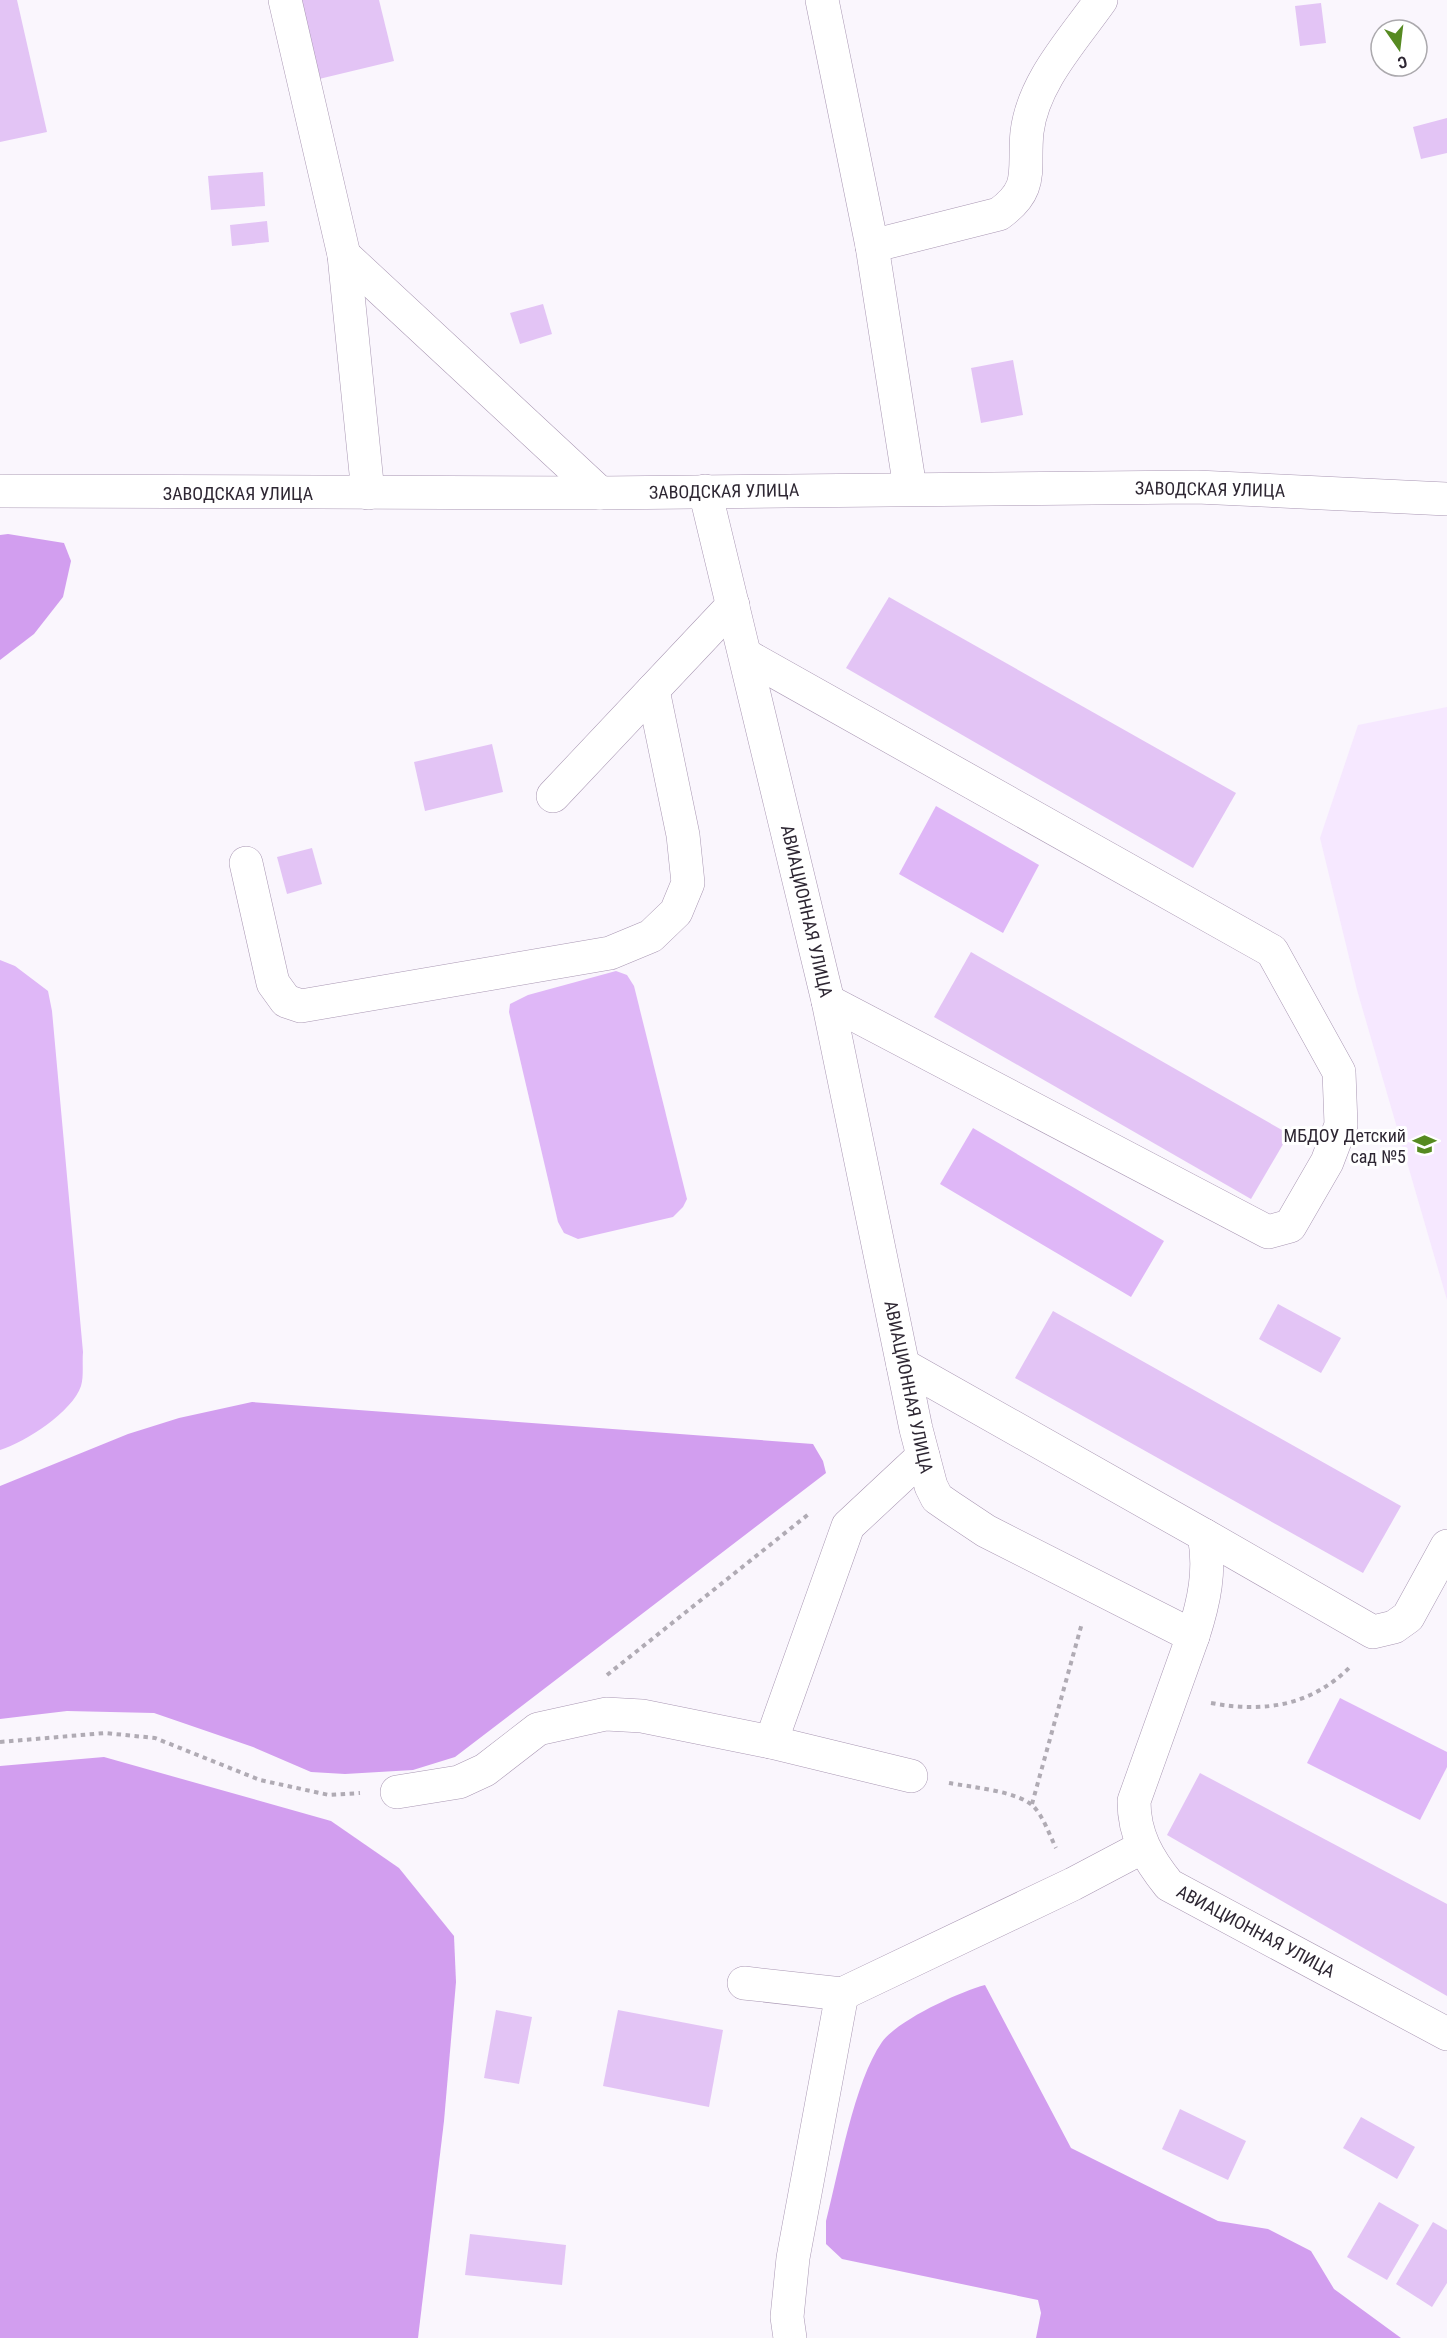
<svg xmlns="http://www.w3.org/2000/svg" width="1447" height="2338" font-family="'Roboto Condensed',sans-serif">
	<style>
		.built { fill: #f6e8ff }
		.green { fill: #dfb7f7 }
		.forest { fill: #d29eef }
		.building { fill: #e3c4f5 }
		.lines { fill: none; stroke-linecap: round; stroke-linejoin: round }
		.minor-casing { stroke: #a997b3; stroke-width: 34 }
		.path { stroke: #b0abb4; stroke-width: 4; stroke-dasharray: 4.5 4.5; stroke-linecap: butt }
		.minor { stroke: #fff; stroke-width: 33 }
		.labels { text-anchor: middle; dominant-baseline: central; stroke-width: 6; stroke-linejoin: round; paint-order: stroke }
		.street-label { font-size: 18px; fill: #2e2733; stroke: #fff }
		.poi-label { font-size: 18px; fill: #2e2733; stroke: #fff; text-anchor: end }
	</style>
	<rect width="100%" height="100%" fill="#faf6fd"/>
	<polygon class="built" points="1447,707 1447,1300 1357,990 1320,838 1358,725"/>
	<g class="green">
		<polygon points="936,806 1039,865 1003,933 899,874"/>
		<path d="M0 960 15 966 48 991 52 1011 83 1352C82 1362 84 1376 81 1386 72 1412 26 1442 0 1450Z"/>
		<polygon points="616,971 627,975 634,986 687,1199 683,1207 673,1217 578,1239 564,1233 558,1222 509,1012 510,1004 528,995"/>
		<polygon points="973,1128 1164,1241 1131,1297 940,1184"/>
		<polygon points="1340,1698 1447,1752 1447,1767 1420,1820 1307,1763"/>
	</g>
	<g class="forest">
		<polygon points="8,534 64,543 71,561 63,597 34,634 0,660 0,535"/>
		<polygon points="252,1402 813,1444 823,1461 826,1473 455,1757 413,1770 345,1774 311,1772 253,1747 154,1713 67,1711 0,1719 0,1486 128,1434 179,1418"/>
		<polygon points="104,1757 331,1821 399,1868 454,1936 456,1982 444,2121 418,2338 0,2338 0,1766"/>
		<path d="M985 1985 1071 2148 1218 2221 1268 2229 1311 2251 1334 2289 1401 2338H1036L1041 2313 1038 2300 842 2259 826 2244V2221C839 2171 854 2082 882 2042 898 2020 959 1992 985 1985Z"/>
	</g>
	<g class="building">
		<polygon points="0,0 17,0 47,132 0,142"/>
		<polygon points="300,0 379,0 394,61 319,79"/>
		<polygon points="1321,3 1326,43 1300,46 1295,6"/>
		<polygon points="1447,118 1447,153 1421,159 1413,127"/>
		<polygon points="263,172 265,206 211,210 208,176"/>
		<polygon points="267,221 269,242 232,246 230,225"/>
		<polygon points="543,304 552,334 520,344 510,313"/>
		<polygon points="1013,360 1023,415 981,423 971,368"/>
		<polygon points="889,597 1236,793 1193,868 846,668"/>
		<polygon points="492,744 503,792 425,811 414,762"/>
		<polygon points="312,848 322,884 287,894 277,857"/>
		<polygon points="971,952 1289,1134 1251,1199 934,1017"/>
		<polygon points="1278,1304 1341,1338 1321,1373 1259,1339"/>
		<polygon points="1053,1311 1401,1506 1363,1573 1015,1378"/>
		<polygon points="1200,1773 1447,1904 1447,1996 1167,1835"/>
		<polygon points="496,2010 532,2017 519,2084 484,2078"/>
		<polygon points="618,2010 723,2030 709,2107 603,2086"/>
		<polygon points="1180,2109 1246,2141 1228,2180 1162,2149"/>
		<polygon points="1361,2117 1415,2147 1397,2179 1343,2148"/>
		<polygon points="1379,2202 1419,2225 1387,2280 1347,2257"/>
		<polygon points="1433,2222 1447,2230 1447,2283 1432,2307 1396,2284"/>
		<polygon points="470,2234 566,2245 562,2285 465,2275"/>
	</g>
	<g class="lines">
		<defs>
			<g id="minor">
				<polyline points="285,0 344,255 368,493"/>
				<polyline points="822,0 872,246 910,488"/>
				<path d="M872 246 999 214C1035 188 1023 170 1027 132 1033 82 1073 40 1101 0"/>
				<polyline points="344,255 600,493"/>
				<polyline points="0,491 600,493 1197,487 1447,499"/>
				<path d="M705 491 828 1001 916 1429 931 1486 937 1498 950 1507 986 1531 1193 1636 1134 1801C1134 1835 1148 1859 1169 1885L1447 2034"/>
				<polyline points="747,656 1272,951 1339,1072 1341,1125 1327,1162 1290,1226 1268,1232 828,1001"/>
				<polyline points="553,796 733,605"/>
				<polyline points="246,863 273,983 286,1001 301,1006 610,953 651,936 676,912 688,883 683,835 653,690"/>
				<path d="M903 1365 1204 1535C1211 1570 1204 1602 1193 1636"/>
				<polyline points="1204,1535 1373,1632 1394,1627 1408,1617 1447,1546"/>
				<polyline points="771,1742 848,1526 923,1456"/>
				<polyline points="397,1792 459,1782 485,1770 538,1729 606,1714 642,1716 771,1742 911,1776"/>
				<polyline points="744,1983 842,1994 1073,1884 1143,1847"/>
				<polyline points="790,2338 787,2317 793,2258 842,1994"/>
			</g>
		</defs>
		<use href="#minor" class="minor-casing"/>
		<g class="path">
			<polyline points="607,1675 810,1513"/>
			<path d="M1211 1703C1265 1713 1312 1706 1352 1665"/>
			<polyline points="0,1742 105,1733 155,1738 260,1780 329,1795 360,1793"/>
			<path d="M949 1783C970 1787 1019 1791 1034 1807 1044 1818 1049 1834 1056 1848"/>
			<polyline points="1032,1804 1082,1623"/>
		</g>
		<use href="#minor" class="minor"/>
	</g>
	<defs>
		<symbol id="school-bare" viewBox="-9 -9 18 18"><path d="M0-5L7-2L0 1L-7-2ZM-4 1L0 2.5L4 1V4Q0 6-4 4Z" fill="#568a21" stroke="#fff" stroke-width="2.5" paint-order="stroke"/></symbol>
	</defs>
	<g fill-rule="evenodd">
		<use href="#school-bare" x="1408" y="1128" width="33" height="33"/>
	</g>
	<g class="labels">
		<g class="street-label">
			<text transform="translate(1210 489) rotate(1)">ЗАВОДСКАЯ УЛИЦА</text>
			<text transform="translate(724 491) rotate(-1)">ЗАВОДСКАЯ УЛИЦА</text>
			<text x="238" y="493">ЗАВОДСКАЯ УЛИЦА</text>
			<text transform="translate(807 911) rotate(77)">АВИАЦИОННАЯ УЛИЦА</text>
			<text transform="translate(909 1387) rotate(78)">АВИАЦИОННАЯ УЛИЦА</text>
			<text transform="translate(1256 1931) rotate(28)">АВИАЦИОННАЯ УЛИЦА</text>
		</g>
		<g class="poi-label">
			<text x="1406" y="1135">МБДОУ Детский<tspan x="1406" dy="21">сад №5</tspan></text>
		</g>
	</g>
	<g transform="translate(1399 48) rotate(166)"><circle r="28" fill="#ffffff" stroke="#aba9ad" stroke-width="1.5"/>
	<path d="M0-4.5L10 22L0 15L-10 22Z" fill="#568a21"/>
	<text y="-9" font-size="16" font-weight="bold" text-anchor="middle" fill="#2e2733">С</text>
	</g>
</svg>
